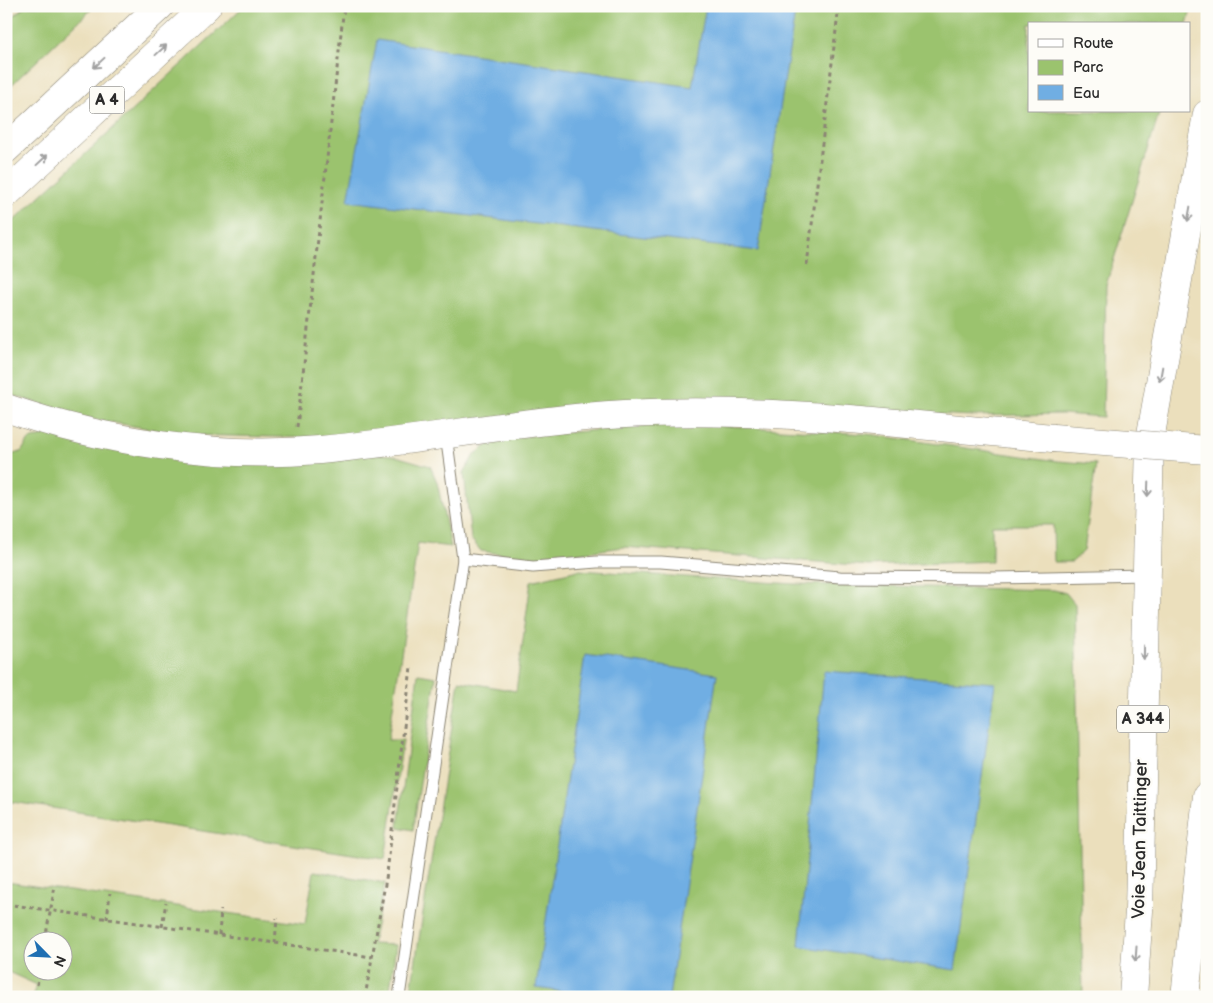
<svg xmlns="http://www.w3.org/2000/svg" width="1213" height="1003" font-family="'Balsamiq Sans',sans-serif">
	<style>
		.green { fill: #9bc36e; stroke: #63774c; fill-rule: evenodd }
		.water { fill: #70aee3; stroke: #4e6c87 }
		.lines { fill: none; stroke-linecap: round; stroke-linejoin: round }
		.service-casing { stroke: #8b8574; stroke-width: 13 }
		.tertiary-casing { stroke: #8b8574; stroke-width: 29 }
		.motorway-casing { stroke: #8b8574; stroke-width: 29 }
		.path { stroke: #8b8574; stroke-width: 3; stroke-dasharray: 4 4; stroke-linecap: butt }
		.service { stroke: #fff; stroke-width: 11 }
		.tertiary { stroke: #fff; stroke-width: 28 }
		.motorway { stroke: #fff; stroke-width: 28 }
		.tertiary-bridge-casing { stroke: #8b8574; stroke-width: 29; stroke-linecap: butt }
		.tertiary-bridge { stroke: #fff; stroke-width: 28 }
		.oneway { stroke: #a0a0a0 }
		.labels { text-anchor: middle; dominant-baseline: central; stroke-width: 5; stroke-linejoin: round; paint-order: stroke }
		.shield { fill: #fdfcf7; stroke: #6a6a68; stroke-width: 1 }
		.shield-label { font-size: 16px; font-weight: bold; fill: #2b2b2b }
		.street-label { font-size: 18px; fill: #2b2b2b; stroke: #fdfcf7 }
	</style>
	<rect width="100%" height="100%" fill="#fdfcf7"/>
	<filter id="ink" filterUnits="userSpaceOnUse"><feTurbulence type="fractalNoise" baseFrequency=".02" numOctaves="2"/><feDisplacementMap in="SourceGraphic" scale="10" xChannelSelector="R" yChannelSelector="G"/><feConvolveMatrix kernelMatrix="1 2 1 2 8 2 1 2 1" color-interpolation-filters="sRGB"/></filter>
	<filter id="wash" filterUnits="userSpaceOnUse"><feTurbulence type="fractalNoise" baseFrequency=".0096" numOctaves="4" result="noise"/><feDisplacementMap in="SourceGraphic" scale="20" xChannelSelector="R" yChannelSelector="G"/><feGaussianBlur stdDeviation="1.12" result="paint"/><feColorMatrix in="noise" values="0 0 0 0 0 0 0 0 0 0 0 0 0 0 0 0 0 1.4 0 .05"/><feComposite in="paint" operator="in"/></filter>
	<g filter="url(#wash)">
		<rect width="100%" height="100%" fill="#ebdfbc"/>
		<g class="green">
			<polygon points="26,6 95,6 6,90 6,22"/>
			<polygon points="244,6 1192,6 1187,24 1029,24 1029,111 1160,111 1106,285 1103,417 1062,414 972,416 787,406 319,438 186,435 80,417 6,393 6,228"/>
			<polygon points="675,423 867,434 1058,461 1096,464 1084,551 1072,562 1054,562 1053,525 992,525 992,561 869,566 623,547 534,559 481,551 471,539 464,473 474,455 496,439"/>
			<polygon points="53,433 392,455 430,466 437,482 451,547 418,543 388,740 403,740 385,859 6,801 6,456 21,452 29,440"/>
			<polygon points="578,570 794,584 1054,590 1066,593 1075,604 1083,997 410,997 459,681 516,691 531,581"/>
			<polygon points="418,674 436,677 413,830 398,827"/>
			<path d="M314 871 385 883 372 944 396 945 389 997H32L37 985 6 971V882L305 924ZM62 940V970H32V940Z"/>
		</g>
		<g class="water">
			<polygon points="706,6 796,6 758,251 348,201 377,40 692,87"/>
			<polygon points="585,655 717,674 669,997 600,997 536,988"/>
			<polygon points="824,671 995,683 955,970 799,946"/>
		</g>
	</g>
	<g filter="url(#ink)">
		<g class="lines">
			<defs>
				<g id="service">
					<polyline points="463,559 533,567 597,562 661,562 840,577 992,578 1146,575"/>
					<polyline points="399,997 463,559 446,435"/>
				</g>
				<path id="tertiary" d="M6 408C105 442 215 459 320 450 422 441 523 420 625 414 768 406 911 425 1053 438"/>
				<g id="motorway">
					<polyline points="6,149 160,6"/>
					<polyline points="6,194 207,6"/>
					<polyline points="1133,997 1139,911 1150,440 1207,114"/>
					<polyline points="1185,997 1207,796"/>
				</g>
			</defs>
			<use href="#service" class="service-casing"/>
			<use href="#tertiary" class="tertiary-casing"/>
			<use href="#motorway" class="motorway-casing"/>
			<g class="path">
				<polyline points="807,265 839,6"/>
				<polyline points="297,427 344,6"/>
				<polyline points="6,904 372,957"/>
				<polyline points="107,919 110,893"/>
				<polyline points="162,927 166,902"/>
				<polyline points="219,935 221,910"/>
				<polyline points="45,940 55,886"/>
				<polyline points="275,943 277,918"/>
				<polyline points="37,985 40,970"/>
				<polyline points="365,997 387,873 411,667"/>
			</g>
			<use href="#service" class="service"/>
			<use href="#tertiary" class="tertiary"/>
			<use href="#motorway" class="motorway"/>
			<defs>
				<polyline id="tertiary-bridge" points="1053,438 1207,450"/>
			</defs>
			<use href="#tertiary-bridge" class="tertiary-bridge-casing"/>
			<use href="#tertiary-bridge" class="tertiary-bridge"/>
		</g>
		<defs><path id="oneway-shaft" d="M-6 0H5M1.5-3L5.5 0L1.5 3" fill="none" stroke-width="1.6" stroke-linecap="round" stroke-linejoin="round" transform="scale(1.25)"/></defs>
		<g class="oneway">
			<use href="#oneway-shaft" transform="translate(161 50) rotate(-43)"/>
			<use href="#oneway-shaft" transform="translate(99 63) rotate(137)"/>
			<use href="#oneway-shaft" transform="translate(42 160) rotate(-43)"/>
			<use href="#oneway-shaft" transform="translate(1189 214) rotate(100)"/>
			<use href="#oneway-shaft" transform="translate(1161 374) rotate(100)"/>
			<use href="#oneway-shaft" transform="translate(1148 489) rotate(92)"/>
			<use href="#oneway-shaft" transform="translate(1144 652) rotate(91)"/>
			<use href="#oneway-shaft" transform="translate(1136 954) rotate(94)"/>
		</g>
	</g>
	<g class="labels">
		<g class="shield">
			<rect x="89.5" y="86.5" width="35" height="27" rx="4"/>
			<rect x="1117" y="705.5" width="52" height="27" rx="4"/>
		</g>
		<g class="shield-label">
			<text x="107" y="100">A 4</text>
			<text x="1143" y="719">A 344</text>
		</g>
		<g class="street-label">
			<text transform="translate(1140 839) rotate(-89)">Voie Jean Taittinger</text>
		</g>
	</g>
	<rect width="1213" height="1003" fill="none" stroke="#fdfcf7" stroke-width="25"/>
	<rect x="1028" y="22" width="162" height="90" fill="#fdfcf7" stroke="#a9a8a5"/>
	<rect x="1038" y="39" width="25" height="8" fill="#ffffff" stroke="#a9a8a5"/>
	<text x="1073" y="48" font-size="15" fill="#2b2b2b">Route</text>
	<rect x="1038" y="60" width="25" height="15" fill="#9bc36e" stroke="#a9a8a5"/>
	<text x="1073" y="72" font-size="15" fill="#2b2b2b">Parc</text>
	<rect x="1038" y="85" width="25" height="15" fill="#70aee3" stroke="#a9a8a5"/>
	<text x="1073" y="98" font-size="15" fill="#2b2b2b">Eau</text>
	<g transform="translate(48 956) rotate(114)"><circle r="24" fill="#fdfcf7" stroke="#a9a8a5"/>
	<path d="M0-4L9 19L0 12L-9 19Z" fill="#1f6fb2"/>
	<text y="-8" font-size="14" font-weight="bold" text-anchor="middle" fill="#2b2b2b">N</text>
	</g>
</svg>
